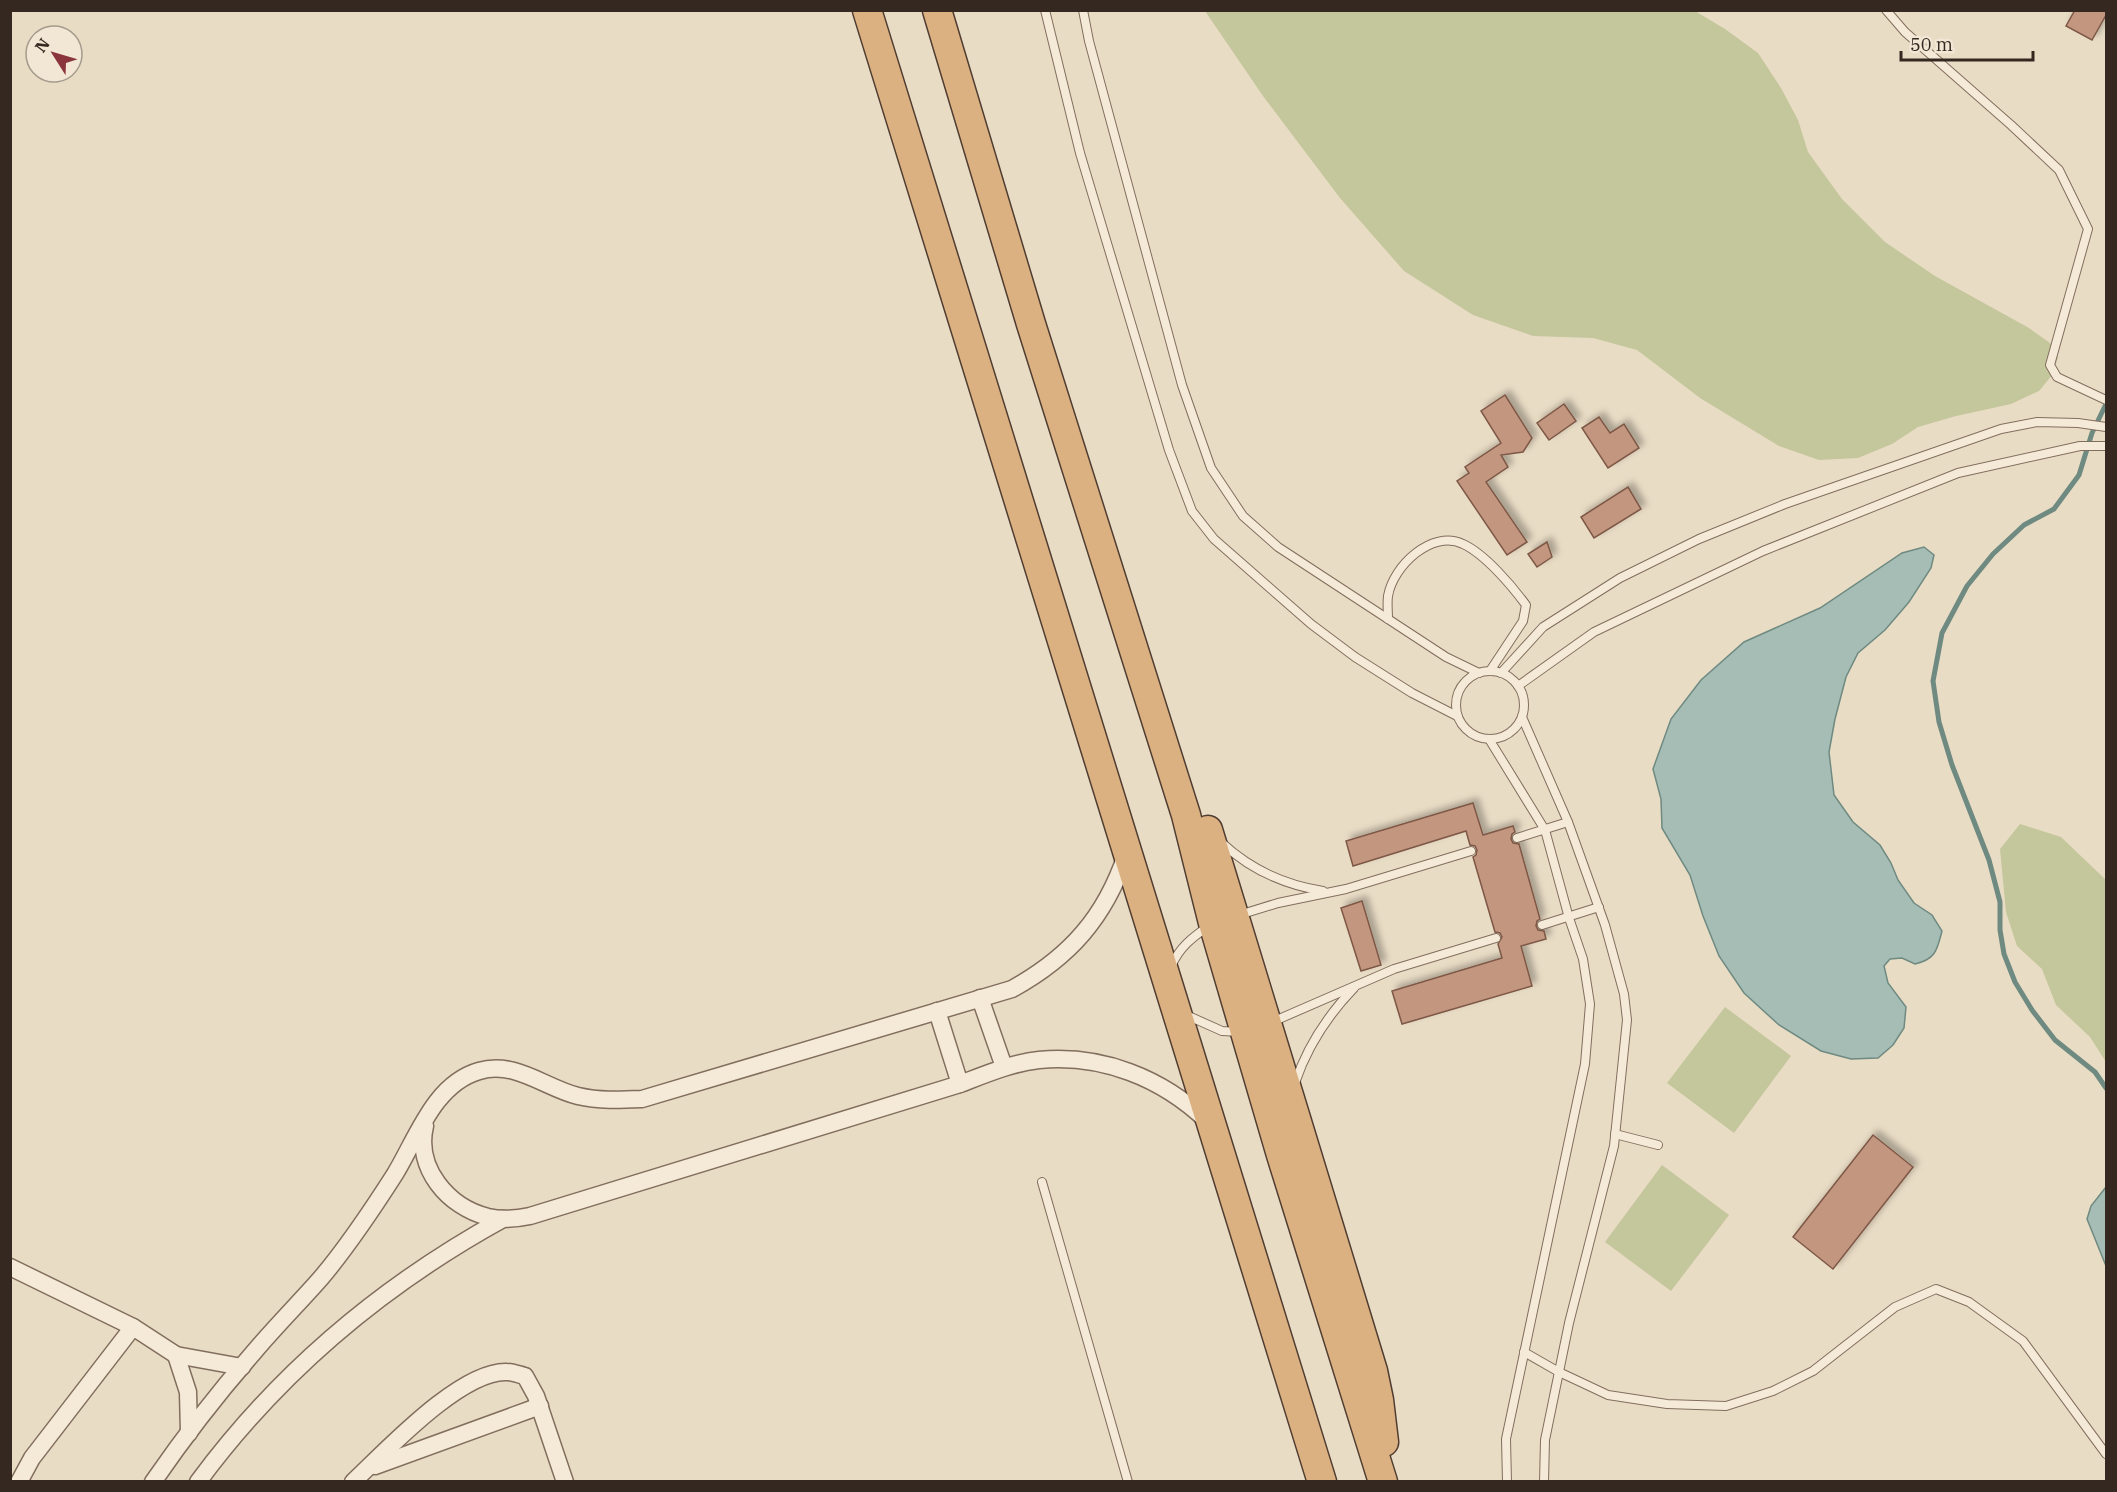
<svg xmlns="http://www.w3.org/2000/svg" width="2117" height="1492" font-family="'IBM Plex Serif',serif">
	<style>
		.green { fill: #c4c69b }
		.water { fill: #a6bdb5; stroke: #6e8a81; stroke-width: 1.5 }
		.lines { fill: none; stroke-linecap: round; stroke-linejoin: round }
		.stream { stroke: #6e8a81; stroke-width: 5 }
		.building { fill: #c39680; stroke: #7e5846; stroke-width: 1.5; filter: url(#shadow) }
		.service-casing { stroke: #826e5d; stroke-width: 10 }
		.minor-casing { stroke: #826e5d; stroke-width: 19 }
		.trunk-casing { stroke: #503d31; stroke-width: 31 }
		.service { stroke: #f5ead8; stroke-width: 8 }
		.minor { stroke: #f5ead8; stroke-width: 16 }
		.trunk { stroke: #dcb181; stroke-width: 28 }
	</style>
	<defs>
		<filter id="shadow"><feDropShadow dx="5" dy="-5" stdDeviation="3" flood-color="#0004"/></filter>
	</defs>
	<rect width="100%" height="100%" fill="#e9dcc5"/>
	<g class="green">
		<polygon points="1205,11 1695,11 1725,29 1758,53 1781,88 1798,120 1808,152 1842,199 1885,242 1935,276 2029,328 2050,343 2058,357 2053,374 2039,391 2011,404 1956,416 1918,427 1892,444 1858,458 1819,460 1779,446 1700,398 1637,350 1593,338 1533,336 1473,315 1404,271 1340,198 1263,96"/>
		<polygon points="2020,824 2061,837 2106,880 2106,1062 2090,1037 2056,1005 2042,969 2017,946 2006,912 2000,849"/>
		<polygon points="1725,1007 1791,1056 1734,1133 1667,1083"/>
		<polygon points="1662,1165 1729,1215 1671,1291 1605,1242"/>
	</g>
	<g class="water">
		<path d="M1924 547 1934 555 1931 568 1909 602 1885 630 1858 653 1846 677 1835 719 1829 752 1834 795 1853 822 1880 845 1891 863 1898 880 1914 903 1932 915 1942 931C1937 950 1936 959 1915 964L1902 958 1890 959 1884 966 1888 983 1906 1007 1904 1028 1893 1045 1878 1058 1851 1059 1821 1051 1779 1025 1744 993 1719 956 1703 916 1690 875 1662 828 1661 799 1653 769 1671 719 1701 680 1744 642 1820 608 1902 553Z"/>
		<polygon points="2106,1187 2106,1266 2087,1219 2091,1206"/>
	</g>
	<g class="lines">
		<polyline class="stream" points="2106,404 2092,433 2079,475 2054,509 2024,525 1993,554 1967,586 1942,633 1933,681 1939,722 1952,765 1989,860 2000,902 2000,930 2004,954 2015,982 2032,1010 2055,1040 2095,1072 2106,1088"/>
	</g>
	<g class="building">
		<polygon points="2075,10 2106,10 2106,15 2092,40 2066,26"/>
		<polygon points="1505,395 1532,438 1523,452 1501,455 1508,467 1486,482 1527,542 1507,555 1457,481 1469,473 1465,467 1501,443 1481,411"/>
		<polygon points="1564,404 1576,421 1549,440 1537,423"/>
		<polygon points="1599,417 1610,433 1624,424 1639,448 1608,468 1582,428"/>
		<polygon points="1628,487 1641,509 1594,538 1581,517"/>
		<polygon points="1547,542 1552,557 1537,567 1528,554"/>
		<polygon points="1473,803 1483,835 1513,826 1515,832 1512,834 1511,839 1513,843 1519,844 1540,919 1537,921 1536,926 1538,930 1544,931 1546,939 1521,946 1532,986 1402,1024 1392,991 1502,958 1498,944 1502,937 1500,933 1495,932 1473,857 1476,855 1477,850 1475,846 1470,845 1466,831 1353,866 1346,841"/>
		<polygon points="1362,901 1381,965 1361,971 1341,908"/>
		<polygon points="1873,1135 1913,1167 1833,1269 1793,1237"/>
	</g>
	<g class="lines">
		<defs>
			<g id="service">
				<polyline points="1045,10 1080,153 1169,450 1192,511 1214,539 1311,624 1355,657 1412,693 1457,716"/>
				<polyline points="1083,10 1089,41 1182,385 1211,468 1243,516 1278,547 1446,657 1479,673"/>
				<polyline points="1886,10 1905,32 2011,125 2059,170 2088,229 2050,365 2057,377 2106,400"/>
				<path d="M1388 619C1388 612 1387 603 1388 596 1393 566 1432 529 1463 544 1485 554 1512 586 1526 605L1523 621 1490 671"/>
				<circle cx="1490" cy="705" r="34"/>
				<polyline points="1501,673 1543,627 1620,578 1699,539 1785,504 2001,429 2037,422 2078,423 2106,427"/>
				<polyline points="1518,686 1594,632 1763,551 1958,473 2080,446 2106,446"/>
				<polyline points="1522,717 1568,822 1605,925 1624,994 1627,1020 1614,1146 1569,1323 1545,1440 1544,1482"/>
				<polyline points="1489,739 1545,830 1569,918 1583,959 1590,1004 1585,1064 1506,1439 1507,1482"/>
				<polyline points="1517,838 1568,822"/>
				<path d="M1222 843C1250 869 1285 885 1323 891"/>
				<polyline points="1239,915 1278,903 1346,889 1471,851"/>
				<polyline points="1542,925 1599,907"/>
				<path d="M1171 967C1179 947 1193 937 1210 925"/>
				<polyline points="1184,1014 1222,1031 1240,1032"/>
				<polyline points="1272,1022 1394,969 1496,938"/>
				<path d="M1295 1083C1307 1047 1328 1015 1354 988"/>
				<polyline points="1615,1134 1658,1145"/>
				<polyline points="1042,1182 1128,1482"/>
				<polyline points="1524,1352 1559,1372 1608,1395 1667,1404 1726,1406 1773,1391 1813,1371 1895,1307 1936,1289 1969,1302 2023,1341 2106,1454"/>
			</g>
			<g id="minor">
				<polyline points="980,998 1004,1067"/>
				<polyline points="937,1011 960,1084"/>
				<path d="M425 1126C415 1168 448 1207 488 1217 502 1220 516 1219 530 1216L960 1084C986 1074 1012 1063 1039 1060 1102 1054 1162 1078 1207 1121"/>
				<polyline points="10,1267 133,1327 176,1355 242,1367"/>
				<polyline points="176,1355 188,1392 189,1433"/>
				<polyline points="375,1466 540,1406"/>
				<polyline points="19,1482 32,1458 133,1327"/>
				<path d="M153 1482C184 1437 218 1393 254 1352 275 1327 299 1303 321 1278 348 1246 372 1210 395 1174 417 1138 434 1084 479 1071 515 1060 545 1088 578 1096 599 1101 620 1100 642 1099L1012 989C1070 957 1105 917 1126 855"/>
				<path d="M198 1482C280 1371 383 1285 503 1219"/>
				<path d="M353 1482C386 1451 461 1370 507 1372 513 1372 520 1375 525 1376L536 1396 565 1482"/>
			</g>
			<g id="trunk">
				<polyline points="867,10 1322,1482"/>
				<polyline points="937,10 1031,324 1186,815 1213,923 1281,1155 1383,1482"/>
				<polyline points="1208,830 1373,1371 1379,1400 1384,1442"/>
			</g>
		</defs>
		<use href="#service" class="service-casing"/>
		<use href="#minor" class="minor-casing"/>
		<use href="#trunk" class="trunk-casing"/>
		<use href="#service" class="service"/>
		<use href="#minor" class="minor"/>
		<use href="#trunk" class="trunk"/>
	</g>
	<rect width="2117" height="1492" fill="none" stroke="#342820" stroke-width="24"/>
	<g transform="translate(54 54) rotate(307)"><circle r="28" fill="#f1e7d4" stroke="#a59b8c" stroke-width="1.5"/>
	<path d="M0-4.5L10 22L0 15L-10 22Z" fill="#8a343b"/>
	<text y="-9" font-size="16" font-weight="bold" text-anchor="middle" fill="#342820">N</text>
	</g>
	<path d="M1901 51v9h132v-9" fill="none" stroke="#342820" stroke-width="3"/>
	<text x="1910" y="51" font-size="18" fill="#342820" stroke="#f1e7d4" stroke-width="4.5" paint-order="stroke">50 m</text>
</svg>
